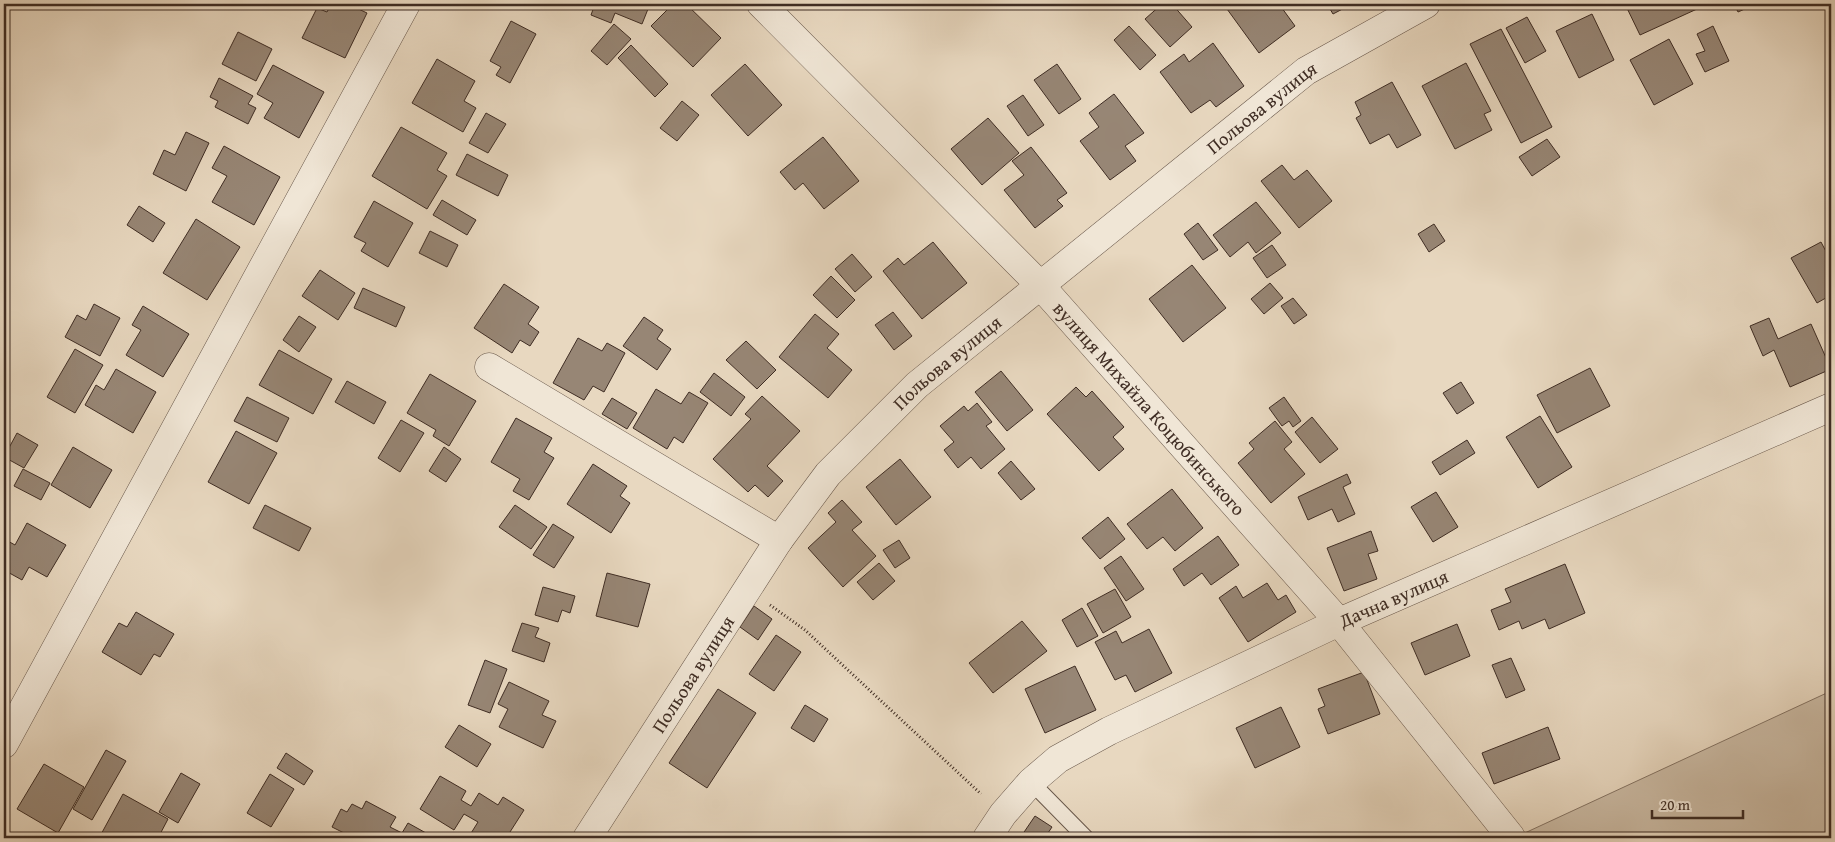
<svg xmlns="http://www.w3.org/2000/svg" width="1835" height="842" font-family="'Gentium Book Plus',serif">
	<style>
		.green { fill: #cbbba5; stroke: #857464 }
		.building { fill: #978675; stroke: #3f2d24 }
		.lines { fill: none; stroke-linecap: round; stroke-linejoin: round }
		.lane-casing { stroke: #69584b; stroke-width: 17 }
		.street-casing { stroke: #69584b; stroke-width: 29 }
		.path { stroke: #3f2d24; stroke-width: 3; stroke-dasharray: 1 2.5; stroke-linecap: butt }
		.lane { stroke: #f0e6d6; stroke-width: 15 }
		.street { stroke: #f0e6d6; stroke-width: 28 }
		.labels { text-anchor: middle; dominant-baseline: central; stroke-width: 4; stroke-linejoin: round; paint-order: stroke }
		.street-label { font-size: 19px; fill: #3f2d24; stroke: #f0e6d6 }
	</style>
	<rect width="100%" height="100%" fill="#e8d8c0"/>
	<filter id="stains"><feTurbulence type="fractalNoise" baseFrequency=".004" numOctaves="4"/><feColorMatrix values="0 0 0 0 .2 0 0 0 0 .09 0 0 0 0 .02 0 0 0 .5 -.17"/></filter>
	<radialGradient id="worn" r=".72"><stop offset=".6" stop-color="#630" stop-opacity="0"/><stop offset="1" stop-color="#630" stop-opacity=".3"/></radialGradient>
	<polygon class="green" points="1831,691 1831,838 1514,838"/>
	<g class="building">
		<polygon points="331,4 348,4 367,13 345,58 302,38 317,8 327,12"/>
		<polygon points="595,4 650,4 642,24 615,13 611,23 591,15"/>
		<polygon points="673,4 686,4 721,38 693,67 651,26"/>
		<polygon points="1162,4 1172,4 1192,27 1170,47 1145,19"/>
		<polygon points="1234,4 1279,4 1295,26 1259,53 1227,9"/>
		<polygon points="1327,4 1352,4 1333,14"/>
		<polygon points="1625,4 1694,4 1697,9 1640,35"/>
		<polygon points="1734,4 1756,4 1738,12"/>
		<polygon points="1592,14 1614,60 1579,78 1556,31"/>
		<polygon points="1527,17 1546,51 1525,63 1506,28"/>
		<polygon points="511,21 536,34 510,83 496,75 501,67 490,61"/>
		<polygon points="614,24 631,39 607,65 591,51"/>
		<polygon points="1129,26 1156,55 1140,70 1114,40"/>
		<polygon points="1713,26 1729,61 1705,72 1696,54 1705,51 1697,34"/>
		<polygon points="1501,29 1552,127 1521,143 1470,44"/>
		<polygon points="238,32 272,49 256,81 222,64"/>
		<polygon points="1669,39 1693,84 1654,105 1630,60"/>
		<polygon points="1213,43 1244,86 1216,107 1210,100 1191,113 1160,72 1184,54 1189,62"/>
		<polygon points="631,45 668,84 655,97 618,58"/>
		<polygon points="437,59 475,81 464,101 476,108 463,132 412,103"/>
		<polygon points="1466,63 1491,111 1484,114 1492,130 1455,149 1422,86"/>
		<polygon points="745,64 782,105 748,136 711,95"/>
		<polygon points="1057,64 1081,99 1059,114 1034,80"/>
		<polygon points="273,65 324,92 299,138 264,118 273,103 257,94"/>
		<polygon points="219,78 253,96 248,104 256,108 248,124 215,107 218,101 210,97"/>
		<polygon points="1392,82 1421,135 1397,148 1389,134 1370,144 1356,118 1361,115 1355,102"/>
		<polygon points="1114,94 1144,133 1125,146 1136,161 1110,180 1080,141 1099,127 1089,113"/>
		<polygon points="1023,95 1044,125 1028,136 1007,106"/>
		<polygon points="682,101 699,115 677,141 660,128"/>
		<polygon points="486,113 506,124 488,153 469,143"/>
		<polygon points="988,118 1019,153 982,185 951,149"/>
		<polygon points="401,127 447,153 437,170 447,176 427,209 372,176"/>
		<polygon points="186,132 209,143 186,191 153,174 164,150 175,155"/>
		<polygon points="823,137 859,181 824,209 803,183 795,190 780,172"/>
		<polygon points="1547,139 1560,157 1532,176 1519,157"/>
		<polygon points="224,146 280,177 254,225 212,202 227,176 212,168"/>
		<polygon points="1031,147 1067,193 1057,200 1063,206 1035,228 1004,190 1024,175 1012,161"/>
		<polygon points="467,154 508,175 498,196 456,175"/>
		<polygon points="1282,165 1294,180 1307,170 1332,201 1299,228 1261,181"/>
		<polygon points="442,200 476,220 467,235 433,215"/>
		<polygon points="374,201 413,223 388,267 361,251 366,243 354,237"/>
		<polygon points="1256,202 1281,233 1256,253 1248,242 1230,257 1213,235"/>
		<polygon points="139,206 165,223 153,242 127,225"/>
		<polygon points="196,219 240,247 207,300 163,273"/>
		<polygon points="1198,223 1218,250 1203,260 1184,234"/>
		<polygon points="1434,224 1445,241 1429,252 1418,234"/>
		<polygon points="430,231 458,245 447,267 419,253"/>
		<polygon points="933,242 967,283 922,319 883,271 898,258 904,265"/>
		<polygon points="1821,242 1831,261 1831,295 1817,303 1791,258"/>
		<polygon points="1272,245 1286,265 1267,278 1253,258"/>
		<polygon points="852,254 872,277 855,292 835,269"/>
		<polygon points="1192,265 1226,308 1183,342 1149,299"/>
		<polygon points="320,270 355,293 338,320 302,296"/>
		<polygon points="831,276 855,300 837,318 813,295"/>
		<polygon points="1270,283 1283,298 1264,314 1251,299"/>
		<polygon points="504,284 539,307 528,324 539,332 530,346 520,340 512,353 474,328"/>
		<polygon points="363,288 405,307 396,327 354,308"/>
		<polygon points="1293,298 1307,315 1294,324 1281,306"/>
		<polygon points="94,304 120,318 100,356 65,337 77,315 86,320"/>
		<polygon points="143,306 189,334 163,377 126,355 141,330 132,325"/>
		<polygon points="893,312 912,336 894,350 875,325"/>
		<polygon points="815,314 839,334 827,348 852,370 828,398 779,357"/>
		<polygon points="299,316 316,327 299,352 283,340"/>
		<polygon points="644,317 663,330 657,339 671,349 657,370 623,346"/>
		<polygon points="1769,318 1778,339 1811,324 1831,369 1790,387 1774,350 1763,356 1750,326"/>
		<polygon points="578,338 602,351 607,343 625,353 604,392 593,386 584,400 553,383"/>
		<polygon points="746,341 776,370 757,389 726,360"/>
		<polygon points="75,349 103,365 75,413 47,397"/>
		<polygon points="279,350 332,379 313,414 259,385"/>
		<polygon points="1590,368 1610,406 1557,433 1537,395"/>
		<polygon points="116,369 156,392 133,433 85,405 96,385 104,390"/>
		<polygon points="1001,371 1033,410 1007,431 975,392"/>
		<polygon points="714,373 745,397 731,416 700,392"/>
		<polygon points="430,374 476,401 449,446 433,436 436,430 407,413"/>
		<polygon points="347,381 386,402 374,424 335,402"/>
		<polygon points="1461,382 1474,403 1457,414 1443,393"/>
		<polygon points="1076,387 1086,397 1092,391 1124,427 1113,437 1124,449 1099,471 1047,414"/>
		<polygon points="656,389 681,404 689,392 708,403 683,443 674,437 667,449 633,428"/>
		<polygon points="762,396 800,431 767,466 783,481 768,497 755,485 748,492 713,459 751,419 745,414"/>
		<polygon points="247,397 289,418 277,442 234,421"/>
		<polygon points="1284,397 1301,421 1293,427 1289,421 1282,426 1269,408"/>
		<polygon points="612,398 637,413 627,429 602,414"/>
		<polygon points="977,403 992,422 986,426 1005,449 981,469 971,457 958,468 944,450 954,442 940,426 964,406 968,411"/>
		<polygon points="1540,416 1572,467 1538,488 1506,437"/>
		<polygon points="1312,417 1338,449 1320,463 1295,432"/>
		<polygon points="516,418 552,438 544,452 554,458 529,500 513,491 520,479 491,462"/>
		<polygon points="401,420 424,433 400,472 378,458"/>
		<polygon points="1275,421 1292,442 1284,449 1305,474 1271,503 1238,463 1254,449 1249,443"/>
		<polygon points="236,431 277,453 249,504 208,482"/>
		<polygon points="17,433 38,445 24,468 4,457"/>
		<polygon points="1467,440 1475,453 1440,475 1432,462"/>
		<polygon points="73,447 112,470 90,508 51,485"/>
		<polygon points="444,447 461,459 446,482 429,471"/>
		<polygon points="900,459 931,497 896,525 866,487"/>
		<polygon points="1011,461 1035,489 1021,500 998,473"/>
		<polygon points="593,464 627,486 620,496 630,503 611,533 567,504"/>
		<polygon points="23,469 50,483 41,500 14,486"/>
		<polygon points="1347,474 1351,483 1343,487 1355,514 1338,522 1332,509 1308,520 1298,497"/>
		<polygon points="1172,489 1203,528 1175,551 1163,537 1147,549 1127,524"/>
		<polygon points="1436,492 1458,527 1433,542 1411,507"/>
		<polygon points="842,500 862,522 852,530 876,556 843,587 808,548 836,522 828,513"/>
		<polygon points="265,505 311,528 299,551 253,528"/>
		<polygon points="515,505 547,527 531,549 499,527"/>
		<polygon points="1108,517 1125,539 1100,559 1082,538"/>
		<polygon points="27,523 66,545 47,577 29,567 22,580 4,570 4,543 6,540 15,545"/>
		<polygon points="553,524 574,537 554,568 533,555"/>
		<polygon points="1371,531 1378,551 1368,554 1377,579 1344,591 1327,548"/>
		<polygon points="1218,536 1239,565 1211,585 1202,573 1184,586 1173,569"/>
		<polygon points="899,540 910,558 895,568 883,550"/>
		<polygon points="1121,556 1144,589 1126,601 1104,568"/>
		<polygon points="879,563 895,581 873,600 857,582"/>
		<polygon points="1565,564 1585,613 1549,629 1545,619 1522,629 1519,621 1499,630 1491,610 1511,602 1505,589"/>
		<polygon points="607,573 650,584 638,627 596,616"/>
		<polygon points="1267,583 1278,600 1286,595 1296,612 1248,642 1219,598 1236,586 1243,598"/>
		<polygon points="543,587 575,596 570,613 562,610 558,622 535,615"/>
		<polygon points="1115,589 1131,617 1103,633 1087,604"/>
		<polygon points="754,606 772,619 758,640 740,627"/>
		<polygon points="1082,608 1098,636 1077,647 1062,620"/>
		<polygon points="136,612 174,634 160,657 154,654 141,675 102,652 119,623 127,627"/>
		<polygon points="1022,621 1047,651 993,693 969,663"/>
		<polygon points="522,623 539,628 535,637 550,643 544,662 512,651"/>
		<polygon points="1457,624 1470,656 1425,675 1411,643"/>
		<polygon points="1149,629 1172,673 1135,692 1126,675 1115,680 1095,642 1116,631 1122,643"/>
		<polygon points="776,635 801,652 774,691 749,674"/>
		<polygon points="1511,658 1525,690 1506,698 1492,665"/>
		<polygon points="485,660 507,669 490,713 468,705"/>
		<polygon points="1075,666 1096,710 1045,733 1025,689"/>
		<polygon points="1364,672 1380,714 1328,734 1318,709 1325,706 1318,689"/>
		<polygon points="509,682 549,701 542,715 556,721 543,748 499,727 508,709 498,704"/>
		<polygon points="718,689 756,713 707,788 669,763"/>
		<polygon points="805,705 828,719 814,742 791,728"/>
		<polygon points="1281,707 1300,747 1255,768 1236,728"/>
		<polygon points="459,725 491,744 477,767 445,747"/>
		<polygon points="1548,727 1560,759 1494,784 1482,753"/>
		<polygon points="106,750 126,761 92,820 73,809"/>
		<polygon points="286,753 313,771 304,785 277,768"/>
		<polygon points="44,764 84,787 58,833 17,809"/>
		<polygon points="181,773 200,784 178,823 159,812"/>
		<polygon points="270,774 294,789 271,827 247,813"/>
		<polygon points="440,776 466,791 461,800 471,806 479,793 498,805 503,797 524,810 510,832 519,838 468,838 478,822 464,814 454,830 420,809"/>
		<polygon points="123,794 168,819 158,838 99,838"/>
		<polygon points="366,801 396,817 390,827 402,833 408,823 426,833 424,838 354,838 332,827 341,809 347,812 352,804 362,809"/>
		<polygon points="1035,816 1052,827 1048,833 1056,838 1020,838"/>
	</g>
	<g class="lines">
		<defs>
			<polyline id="lane" points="1031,782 1086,838"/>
			<g id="street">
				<path id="s1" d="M761 4 1040 285 1339 622 1511 837"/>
				<polyline points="489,367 779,540"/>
				<polyline points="4,744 406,4"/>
				<path id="s2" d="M587 838 779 540 828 474 917 385 1306 71 1426 4"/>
				<path id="s3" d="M987 838 1003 814 1031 782 1058 759 1109 731 1339 622 1831 407"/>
			</g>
		</defs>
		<use href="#lane" class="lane-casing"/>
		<use href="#street" class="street-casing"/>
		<polyline class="path" points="770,605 805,630 981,794"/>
		<use href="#lane" class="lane"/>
		<use href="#street" class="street"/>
	</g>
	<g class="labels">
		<g class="street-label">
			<text stroke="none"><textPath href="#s2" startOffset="1005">Польова вулиця</textPath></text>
			<text stroke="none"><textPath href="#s2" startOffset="600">Польова вулиця</textPath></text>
			<text stroke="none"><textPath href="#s1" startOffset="561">вулиця Михайла Коцюбинського</textPath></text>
			<text stroke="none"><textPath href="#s3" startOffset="479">Дачна вулиця</textPath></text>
			<text stroke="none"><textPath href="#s2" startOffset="195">Польова вулиця</textPath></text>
		</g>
	</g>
	<rect width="1835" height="842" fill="none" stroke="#e8d8c0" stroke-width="20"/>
	<rect x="5" y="5" width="1825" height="832" fill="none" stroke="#3f2d24" stroke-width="2.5"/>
	<rect x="10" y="10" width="1815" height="822" fill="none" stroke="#3f2d24"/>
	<path d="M1652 810v8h91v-8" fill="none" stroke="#3f2d24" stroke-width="2.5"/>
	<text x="1660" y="810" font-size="15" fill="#3f2d24" stroke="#f0e6d6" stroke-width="4" paint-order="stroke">20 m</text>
	<rect width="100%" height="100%" filter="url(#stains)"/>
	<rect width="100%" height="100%" fill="url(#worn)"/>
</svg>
